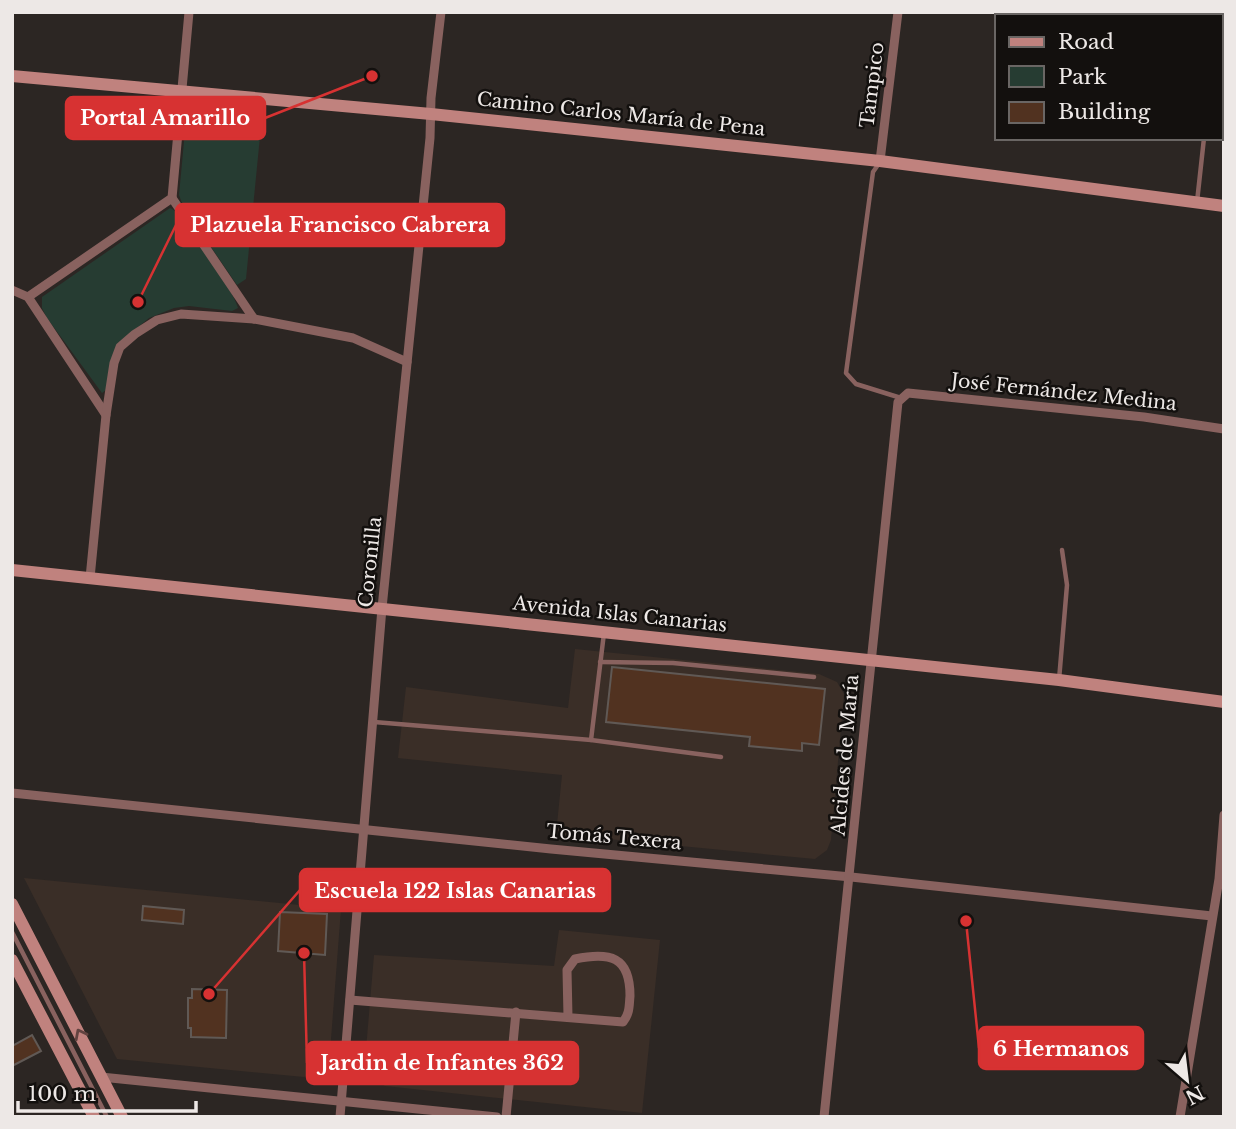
<svg xmlns="http://www.w3.org/2000/svg" width="1236" height="1129" font-family="'Libre Baskerville',serif">
	<style>
		.built { fill: #3a2e27 }
		.green { fill: #263c32 }
		.building { fill: #513220; stroke: #605955; stroke-width: 2 }
		.lines { fill: none; stroke-linecap: round; stroke-linejoin: round }
		.lane { stroke: #89625f; stroke-width: 4.5 }
		.street { stroke: #89625f; stroke-width: 9 }
		.secondary { stroke: #c0827e; stroke-width: 12 }
		.oneway { stroke: #614340 }
		.labels { text-anchor: middle; dominant-baseline: central; stroke-width: 5; stroke-linejoin: round; paint-order: stroke }
		.street-label { font-size: 19px; fill: #ede8e6; stroke: #13100e }
		.leader { fill: none; stroke: #d73232; stroke-width: 2.5 }
		.callout-dot { fill: #d73232; stroke: #13100e; stroke-width: 2.5 }
		.callout { fill: #d73232; stroke: #d73232; stroke-width: 2.5 }
		.callout-label { font-size: 21px; text-anchor: middle; font-weight: bold; fill: #fff }
	</style>
	<rect width="100%" height="100%" fill="#2c2623"/>
	<g class="built">
		<polygon points="575,649 819,674 837,682 844,694 831,840 827,850 815,859 556,834 562,775 398,758 406,687 568,708"/>
		<polygon points="24,878 341,909 330,1052 326,1062 318,1071 304,1077 117,1059"/>
		<polygon points="559,930 660,940 642,1113 385,1086 374,1080 368,1072 365,1061 374,955 554,966"/>
	</g>
	<g class="green">
		<polygon points="191,98 263,106 246,279 237,285 183,206 179,195 187,109"/>
		<path d="M170 208C183 211 234 292 238 308L232 311 189 306 174 308 149 318 120 342 106 390 102 393 47 318 42 308V297Z"/>
	</g>
	<g class="building">
		<polygon points="612,667 825,689 819,745 802,743 802,751 749,746 750,737 606,722"/>
		<polygon points="143,906 184,910 183,924 142,920"/>
		<polygon points="280,912 327,914 325,955 278,951"/>
		<polygon points="192,989 227,990 226,1038 191,1037 191,1028 188,1028 188,998 192,998"/>
		<polygon points="32,1035 41,1051 12,1066 12,1046"/>
	</g>
	<g class="lines">
		<g class="lane">
			<polyline points="1220,94 1224,91"/>
			<polyline points="1220,120 1224,121"/>
			<polyline points="880,162 873,172 846,373 856,384 901,398"/>
			<polyline points="1197,202 1204,138"/>
			<polyline points="600,662 673,663 814,677"/>
			<polyline points="1059,680 1067,585 1062,550"/>
			<polyline points="374,722 591,740 721,757"/>
			<polyline points="591,740 604,633"/>
			<polyline points="12,932 107,1117"/>
		</g>
		<g class="street">
			<polyline points="880,161 898,12"/>
			<polyline points="172,198 254,319"/>
			<polyline points="12,290 28,297 106,415"/>
			<polyline points="28,297 172,198 189,12"/>
			<polyline points="90,578 106,415 114,363 120,347 135,334 157,320 181,314 254,319 353,338 407,362"/>
			<polyline points="12,793 551,849 851,877 1212,916"/>
			<path d="M350 1000 623 1022C630 1013 629 1006 630 996 630 956 610 952 575 959L567 970 568 1017"/>
			<polyline points="101,1077 497,1117"/>
			<polyline points="340,1117 382,608 430,138 431,98 441,12"/>
			<polyline points="506,1117 516,1012"/>
			<polyline points="824,1117 898,402 908,393 1144,417 1224,429"/>
			<polyline points="1180,1117 1219,879 1224,815"/>
		</g>
		<g class="secondary">
			<polyline points="12,76 431,114 880,161 1224,206"/>
			<polyline points="12,570 1059,680 1224,702"/>
			<polyline points="12,904 122,1117"/>
			<polyline points="12,960 94,1117"/>
		</g>
	</g>
	<defs><path id="oneway-chevron" d="M-2-3.5L2.5 0L-2 3.5" fill="none" stroke-width="1.6" stroke-linecap="round" stroke-linejoin="round" transform="scale(1.75)"/></defs>
	<use class="oneway" href="#oneway-chevron" transform="translate(80 1034) rotate(-117)"/>
	<g class="labels">
		<g class="street-label">
			<text transform="translate(872 85) rotate(-83)">Tampico</text>
			<text transform="translate(621 114) rotate(6)">Camino Carlos María de Pena</text>
			<text transform="translate(1064 392) rotate(6)">José Fernández Medina</text>
			<text transform="translate(370 562) rotate(-84)">Coronilla</text>
			<text transform="translate(620 614) rotate(6)">Avenida Islas Canarias</text>
			<text transform="translate(845 755) rotate(-85)">Alcides de María</text>
			<text transform="translate(614 837) rotate(5)">Tomás Texera</text>
		</g>
	</g>
	<path class="leader" d="M372 76L265 118M138 302L176 225M209 994L300 890M966 921L979 1048M304 953L307 1063"/>
	<g class="callout-dot">
		<circle cx="372" cy="76" r="7"/>
		<circle cx="138" cy="302" r="7"/>
		<circle cx="209" cy="994" r="7"/>
		<circle cx="966" cy="921" r="7"/>
		<circle cx="304" cy="953" r="7"/>
	</g>
	<g class="callout">
		<rect x="66" y="97" width="199" height="42" rx="7"/>
		<rect x="176" y="204" width="328" height="42" rx="7"/>
		<rect x="300" y="869" width="310" height="42" rx="7"/>
		<rect x="979" y="1027" width="164" height="42" rx="7"/>
		<rect x="307" y="1042" width="271" height="42" rx="7"/>
	</g>
	<g class="callout-label">
		<text x="165" y="125">Portal Amarillo</text>
		<text x="340" y="232">Plazuela Francisco Cabrera</text>
		<text x="455" y="898">Escuela 122 Islas Canarias</text>
		<text x="1061" y="1056">6 Hermanos</text>
		<text x="442" y="1070">Jardin de Infantes 362</text>
	</g>
	<rect width="1236" height="1129" fill="none" stroke="#ede8e6" stroke-width="28"/>
	<rect x="995" y="14" width="228" height="126" fill="#13100e" stroke="#6a6664" stroke-width="2"/>
	<rect x="1009" y="37" width="35" height="10" fill="#c0827e" stroke="#6a6664" stroke-width="2"/>
	<text x="1058" y="49" font-size="21" fill="#ede8e6">Road</text>
	<rect x="1009" y="66" width="35" height="21" fill="#263c32" stroke="#6a6664" stroke-width="2"/>
	<text x="1058" y="84" font-size="21" fill="#ede8e6">Park</text>
	<rect x="1009" y="102" width="35" height="21" fill="#513220" stroke="#6a6664" stroke-width="2"/>
	<text x="1058" y="119" font-size="21" fill="#ede8e6">Building</text>
	<g transform="translate(1187 1080) rotate(152)" stroke="#13100e" stroke-width="5" paint-order="stroke">
	<path d="M0-5L12 26L0 18L-12 26Z" fill="#ede8e6"/>
	<text y="-10" font-size="19" font-weight="bold" text-anchor="middle" fill="#ede8e6">N</text>
	</g>
	<path d="M18 1101v10h178v-10" fill="none" stroke="#ede8e6" stroke-width="3.5"/>
	<text x="28" y="1101" font-size="21" fill="#ede8e6" stroke="#13100e" stroke-width="5" paint-order="stroke">100 m</text>
</svg>
